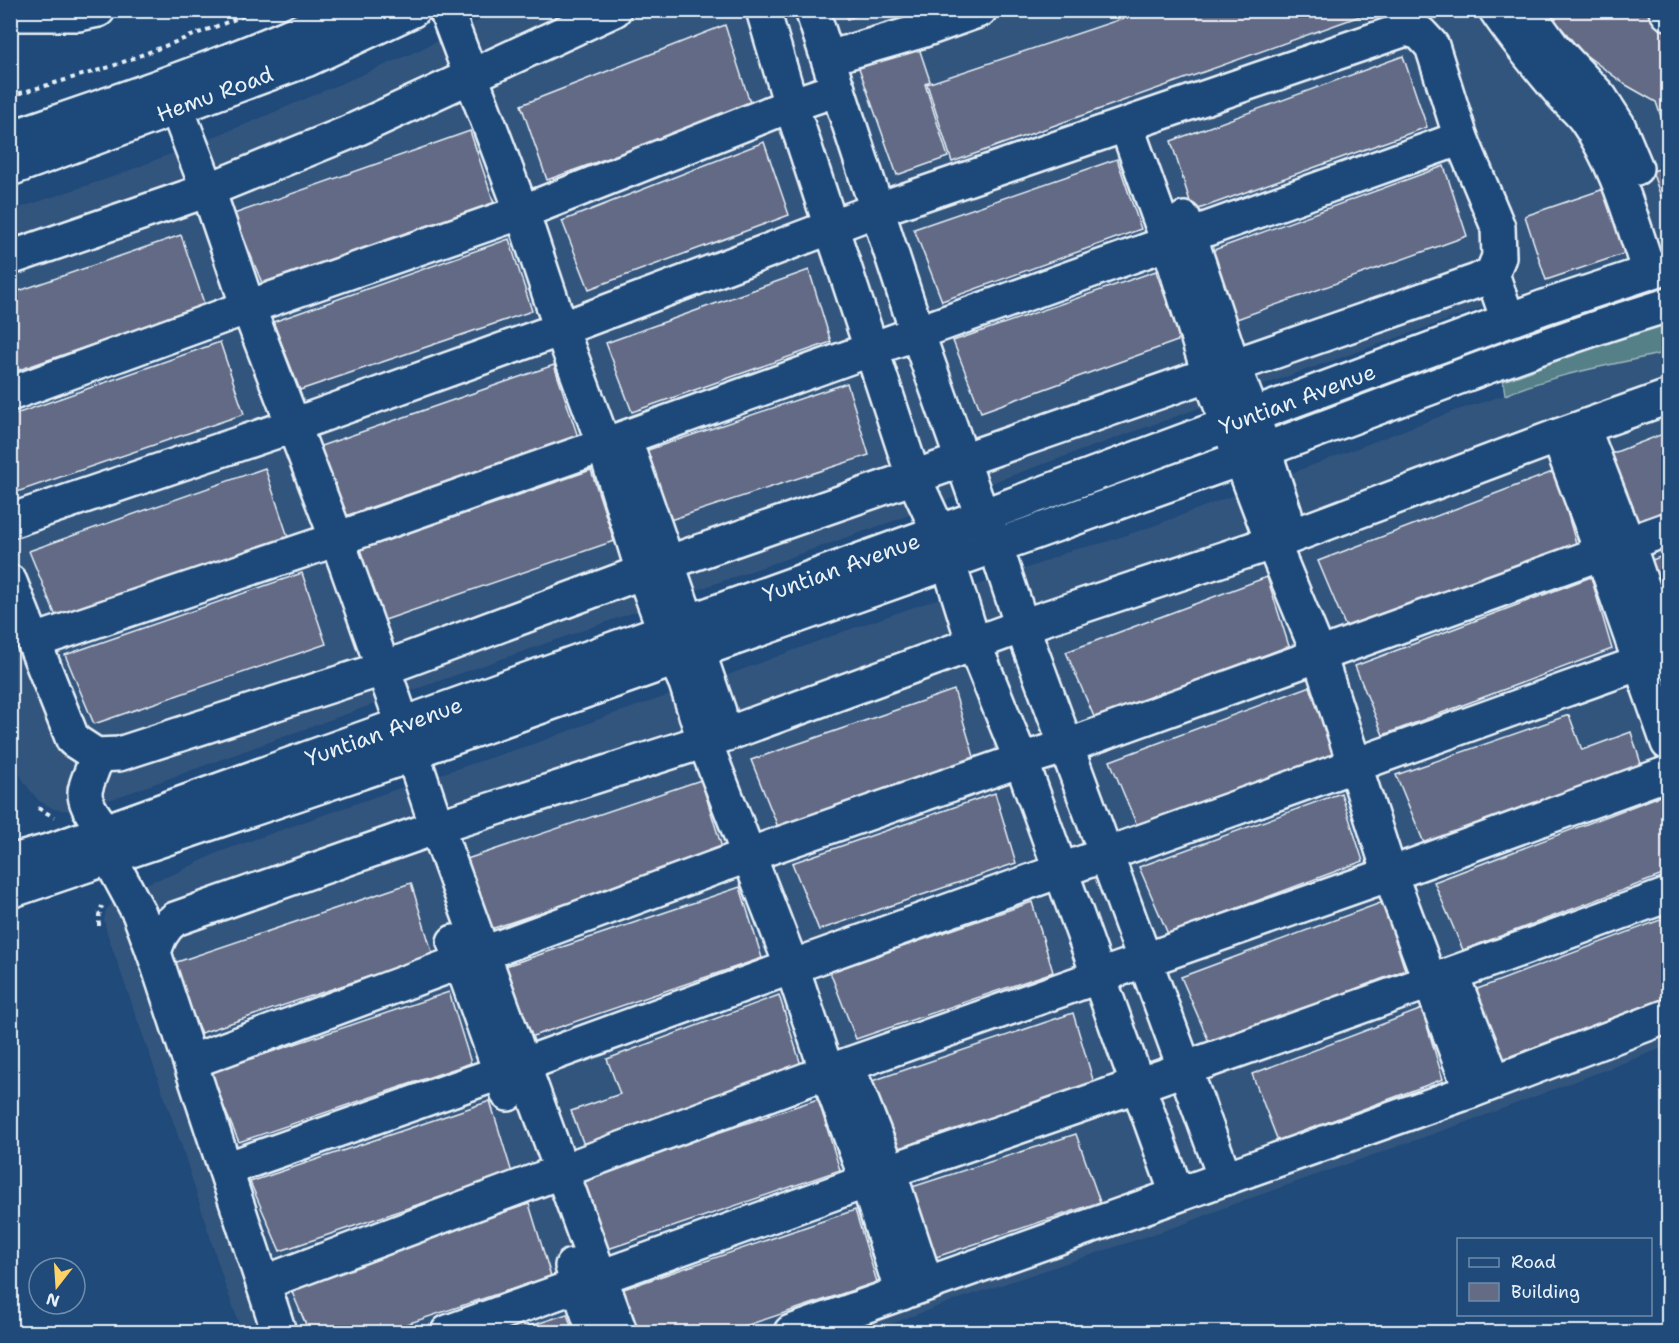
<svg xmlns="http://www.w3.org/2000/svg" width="1679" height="1343" font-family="'Shantell Sans',sans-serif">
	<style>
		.built { fill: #33547d }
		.green { fill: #568088; stroke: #9fb8c0; stroke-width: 1.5 }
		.building { fill: #636b85; stroke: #e8f1f8; stroke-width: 1.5 }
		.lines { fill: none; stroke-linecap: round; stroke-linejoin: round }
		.minor-casing { stroke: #e8f1f8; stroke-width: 38 }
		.major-casing { stroke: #e8f1f8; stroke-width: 38 }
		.path { stroke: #e8f1f8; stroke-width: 4; stroke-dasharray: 4.5 4.5; stroke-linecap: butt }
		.minor { stroke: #1f4a7a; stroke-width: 33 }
		.major { stroke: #1f4a7a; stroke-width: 33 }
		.labels { text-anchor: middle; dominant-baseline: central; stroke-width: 6; stroke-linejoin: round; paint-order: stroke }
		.street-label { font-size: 22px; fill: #e8f1f8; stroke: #1f4a7a }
	</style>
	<rect width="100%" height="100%" fill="#1f4a7a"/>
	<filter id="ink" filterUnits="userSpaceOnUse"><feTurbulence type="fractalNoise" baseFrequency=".0167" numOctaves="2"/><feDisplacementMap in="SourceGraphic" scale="12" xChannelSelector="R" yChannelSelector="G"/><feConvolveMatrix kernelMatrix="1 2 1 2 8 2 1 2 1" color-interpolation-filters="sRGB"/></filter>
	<g filter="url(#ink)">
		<g class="built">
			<polygon points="1648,10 1668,24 1668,251 1544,286 1266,384 1002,479 899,519 371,705 115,798 71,811 54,809 39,801 26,785 17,769 11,749 10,211 115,176 251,122 413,53 498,11"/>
			<polygon points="1668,352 1668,1046 1470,1121 1231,1205 1187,1223 947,1303 870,1332 242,1332 225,1285 182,1147 107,933 104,920 106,910 113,902 152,881 172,875 219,852 425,779 542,741 607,716 709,682 845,631 1041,563 1072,550 1103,543 1153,526 1454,411 1505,395 1531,384 1614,362"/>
		</g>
		<path class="green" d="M1668 324V352C1613 365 1557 373 1505 395L1503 381 1531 371 1568 353Z"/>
		<g class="building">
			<polygon points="845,10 876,10 847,19"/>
			<polygon points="1148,10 1377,10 952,162 927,84"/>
			<polygon points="1546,10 1641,10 1668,28 1668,137 1656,102 1626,85 1583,53"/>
			<polygon points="725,25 751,106 547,180 521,105"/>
			<polygon points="919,48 930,81 925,84 948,157 897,175 859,68"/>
			<polygon points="1403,56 1427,127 1193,211 1171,141"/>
			<polygon points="470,131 494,203 262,283 234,214"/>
			<polygon points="764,142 789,215 589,289 562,221"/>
			<polygon points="1117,159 1141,229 942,301 914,229"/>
			<polygon points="1444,166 1467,236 1234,320 1211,251"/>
			<polygon points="1668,167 1668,217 1652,171"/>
			<polygon points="1607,188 1629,252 1546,280 1525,216"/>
			<polygon points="181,235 205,306 10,373 10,294"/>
			<polygon points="509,239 532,311 300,390 273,322"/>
			<polygon points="809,270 831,342 632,412 606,343"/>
			<polygon points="1156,271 1180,340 981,412 953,341"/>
			<polygon points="220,342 244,414 11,494 10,416"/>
			<polygon points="554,365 578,437 345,516 318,447"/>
			<polygon points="847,383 869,455 667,521 642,452"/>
			<polygon points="1668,432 1668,511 1637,523 1608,455"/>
			<polygon points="265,468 289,540 57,619 29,551"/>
			<polygon points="591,470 614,541 382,621 354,552"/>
			<polygon points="1555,471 1576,543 1347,630 1318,561"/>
			<polygon points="1668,554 1668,621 1644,563"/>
			<polygon points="302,573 326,644 94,724 65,655"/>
			<polygon points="1267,577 1289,646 1095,719 1066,652"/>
			<polygon points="1591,577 1612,649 1383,735 1355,666"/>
			<polygon points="1311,686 1334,754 1138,828 1110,761"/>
			<polygon points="954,690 975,760 778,827 751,760"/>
			<polygon points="1569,715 1582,750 1631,732 1642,767 1424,843 1396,775"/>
			<polygon points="701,780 723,851 491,929 461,861"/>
			<polygon points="995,793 1016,863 819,930 792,863"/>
			<polygon points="1341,793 1363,861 1168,934 1139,867"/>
			<polygon points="1668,793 1668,873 1463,950 1434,882"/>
			<polygon points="411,883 433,955 201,1033 171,964"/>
			<polygon points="740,887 762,958 530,1037 500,968"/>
			<polygon points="1032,902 1053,972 856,1039 830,972"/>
			<polygon points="1383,902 1405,970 1210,1044 1181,977"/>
			<polygon points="1668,917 1668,997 1500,1060 1472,991"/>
			<polygon points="449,992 471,1063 239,1142 209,1073"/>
			<polygon points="779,995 801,1065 584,1145 571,1111 620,1094 607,1059"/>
			<polygon points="1422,1009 1443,1079 1278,1141 1252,1074"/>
			<polygon points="1073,1013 1094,1083 896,1149 869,1082"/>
			<polygon points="818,1099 840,1170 608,1249 578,1180"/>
			<polygon points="490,1101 512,1173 280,1251 250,1182"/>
			<polygon points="1076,1134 1100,1202 933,1258 903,1190"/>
			<polygon points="529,1204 551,1276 383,1332 309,1332 289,1285"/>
			<polygon points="855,1210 877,1282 727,1332 633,1332 615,1292"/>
			<polygon points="567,1314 573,1332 512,1332"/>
		</g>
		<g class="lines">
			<defs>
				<g id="minor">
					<polyline points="446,10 522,212 561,329 604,445 643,572 675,659 686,683 704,740 792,967 827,1072 867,1181 902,1293"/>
					<polyline points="763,10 791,105 913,476 939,532 974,644 1021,760 1177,1194"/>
					<polyline points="812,10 917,332 976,499 996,547 1022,626 1225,1178"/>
					<path d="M1496 10C1516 40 1538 66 1561 93 1569 103 1579 110 1586 120 1616 162 1630 215 1646 263L1651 271"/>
					<polyline points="1526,10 1552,46 1600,97 1618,125 1636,168"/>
					<polyline points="1666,10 1668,13"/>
					<polyline points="10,14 78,14 98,10"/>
					<polyline points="828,58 921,31 980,10"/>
					<polyline points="177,109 208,190 248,307 337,539 395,702 437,827 620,1332"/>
					<polyline points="1126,125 1168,242 1209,374 1272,541 1319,655 1390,874 1471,1091"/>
					<path d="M10 138C124 99 238 62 346 10"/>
					<path id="s1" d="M10 169 306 60 413 10"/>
					<polyline points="1184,219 1233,366 1253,416 1285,514"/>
					<polyline points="10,258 208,190 350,132 614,10"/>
					<polyline points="1492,274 1508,320"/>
					<polyline points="10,394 248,307 522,212 791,105 838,89"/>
					<polyline points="1583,428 1628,544 1668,662"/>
					<polyline points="1558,436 1602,553 1668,743"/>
					<polyline points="628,449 719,712"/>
					<polyline points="10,521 277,431 561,329 876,210 1406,29 1420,33 1432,46 1461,138 1498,227 1499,257 1492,274 1477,281 667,563 382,669 119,754 96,755 73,740 10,582"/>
					<polyline points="35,641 337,539 604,445 1461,138"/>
					<path d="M96 755C95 767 89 775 86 787 81 802 96 818 104 830"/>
					<polyline points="109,857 139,913 154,953"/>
					<polyline points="454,942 508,1094"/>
					<polyline points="1458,991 1494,1081"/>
					<polyline points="190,1062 768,848 1021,760 1067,746 1668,529"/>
					<polyline points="856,1087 889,1171 926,1283"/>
					<polyline points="226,1169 522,1065 811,960 1668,653"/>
					<polyline points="572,1266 594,1332"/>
					<polyline points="263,1283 827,1072 1390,874 1668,773"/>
					<path d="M279 1332 154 953C158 939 162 929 175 919L437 827 727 734 1022 626 1292 536 1558 436 1668 397"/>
					<path d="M448 1332 867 1181 889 1171C1150 1082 1410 990 1668 895"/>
					<polyline points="791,1332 1471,1091 1668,1016"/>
				</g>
				<g id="major">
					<path id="s2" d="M10 862 55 849 939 532 1544 307 1668 266"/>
					<path d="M10 891 394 761 412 752C679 658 947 564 1214 468 1366 414 1514 352 1668 305"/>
				</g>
			</defs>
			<use href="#minor" class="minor-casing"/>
			<use href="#major" class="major-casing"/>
			<g class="path">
				<polyline points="10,96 110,67 259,10"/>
				<polyline points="38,808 54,817"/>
				<polyline points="99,926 99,915 102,906"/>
			</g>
			<use href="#minor" class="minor"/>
			<use href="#major" class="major"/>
		</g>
	</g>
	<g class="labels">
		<g class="street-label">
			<text stroke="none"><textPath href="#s1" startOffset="218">Hemu Road</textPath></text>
			<text stroke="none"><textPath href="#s2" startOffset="1368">Yuntian Avenue</textPath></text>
			<text stroke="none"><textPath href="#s2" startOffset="882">Yuntian Avenue</textPath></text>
			<text stroke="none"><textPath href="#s2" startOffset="396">Yuntian Avenue</textPath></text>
		</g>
	</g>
	<rect width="1679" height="1343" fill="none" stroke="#1f4a7a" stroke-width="36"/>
	<rect x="18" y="18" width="1643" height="1307" fill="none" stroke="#e8f1f8" stroke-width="2" filter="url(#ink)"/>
	<rect x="1457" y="1238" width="195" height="78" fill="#1f4a7a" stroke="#6f8dac" stroke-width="1.5"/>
	<rect x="1469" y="1258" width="30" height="9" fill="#1f4a7a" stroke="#6f8dac" stroke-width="1.5"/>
	<text x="1511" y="1268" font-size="18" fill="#e8f1f8">Road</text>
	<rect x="1469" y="1283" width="30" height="18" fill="#636b85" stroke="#6f8dac" stroke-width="1.5"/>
	<text x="1511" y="1298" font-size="18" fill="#e8f1f8">Building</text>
	<g transform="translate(57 1286) rotate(197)"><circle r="28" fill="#1f4a7a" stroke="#6f8dac" stroke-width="1.5"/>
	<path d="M0-4.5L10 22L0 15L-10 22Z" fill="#ffd166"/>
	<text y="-9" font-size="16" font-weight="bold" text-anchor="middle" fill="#e8f1f8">N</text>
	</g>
</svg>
